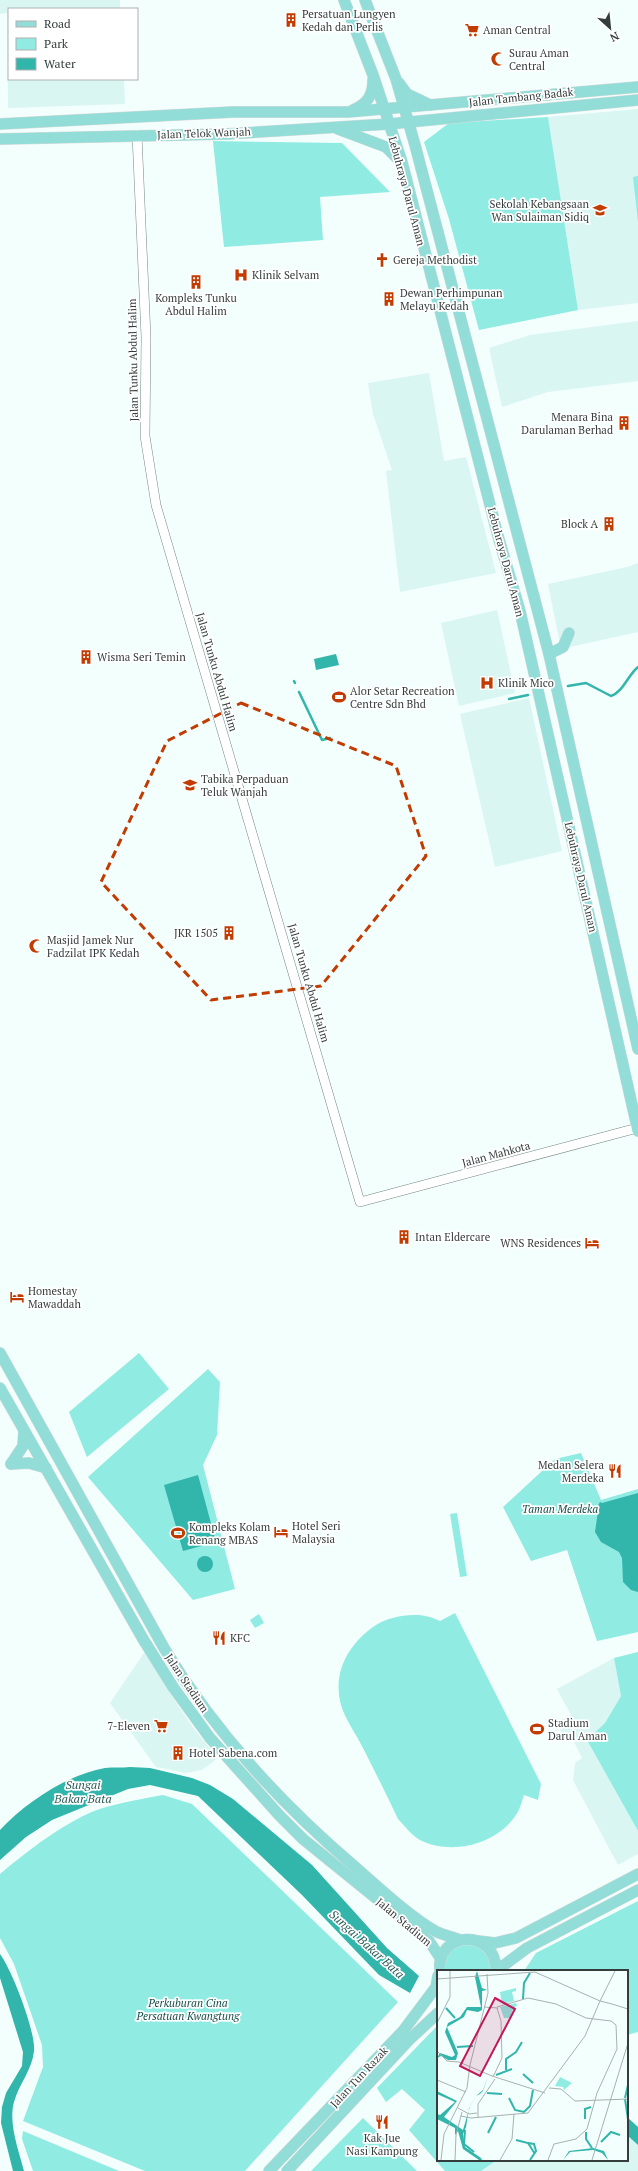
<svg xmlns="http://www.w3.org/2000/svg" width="638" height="2171" font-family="'PT Serif',serif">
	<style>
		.built { fill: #d9f6f3 }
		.green { fill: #90ebe2 }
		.water { fill: #32b5ab }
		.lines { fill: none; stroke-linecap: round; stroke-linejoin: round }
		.stream { stroke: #32b5ab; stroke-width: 2.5 }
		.minor-casing { stroke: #758784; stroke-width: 10 }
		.major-casing { stroke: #dbdcdc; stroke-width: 12 }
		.minor { stroke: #fff; stroke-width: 9 }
		.major { stroke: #92ddd7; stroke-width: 11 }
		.marked { fill: none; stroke: #c23b00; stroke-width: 3; stroke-dasharray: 8 5; stroke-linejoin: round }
		.labels { text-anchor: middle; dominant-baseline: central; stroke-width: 3.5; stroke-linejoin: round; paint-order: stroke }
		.poi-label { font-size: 11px; fill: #353d3c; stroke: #fff; text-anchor: start }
		.street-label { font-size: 11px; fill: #353d3c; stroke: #fff }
		.park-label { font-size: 11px; font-style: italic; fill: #154c47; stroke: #fff }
		.water-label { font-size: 12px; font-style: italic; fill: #295d58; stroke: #fff }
		.inset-river { fill: none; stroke: #32b5ab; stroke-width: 2 }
		.inset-road { fill: none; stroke: #a7b1b0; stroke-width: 1 }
		.view { fill: #c2185b; fill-opacity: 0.15; stroke: #c2185b; stroke-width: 2 }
		.inset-edge { fill: none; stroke: #353d3c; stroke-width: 2 }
	</style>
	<rect width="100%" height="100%" fill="#f3fffd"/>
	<g class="built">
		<polygon points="0,0 120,0 120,9 9,9 9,79 124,79 125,104 8,108 7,13 0,14"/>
		<polygon points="638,109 638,303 578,310 548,117"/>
		<polygon points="638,321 638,381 548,392 502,407 489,348 530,335"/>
		<polygon points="429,373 444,461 466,457 496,573 400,592 386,471 392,470 373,414 368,383"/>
		<polygon points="638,563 638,632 561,649 548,584 627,567"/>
		<polygon points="497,610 515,693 459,706 441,623"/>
		<polygon points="529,698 562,851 495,867 460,714"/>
		<polygon points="148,1647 166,1687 194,1729 218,1758 202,1770 186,1773 156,1767 110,1703"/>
		<polygon points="614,1658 621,1696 605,1723 587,1740 638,1831 638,1854 618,1865 573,1780 575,1763 582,1758 571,1736 565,1739 557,1722 571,1715 557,1689"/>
		<polygon points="627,2135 638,2145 638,2171 481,2171 497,2160 627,2160"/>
	</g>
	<g class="green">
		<polygon points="548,117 578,310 479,330 449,219 424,142 449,123"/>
		<polygon points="213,141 342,143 390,192 320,197 323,240 224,247"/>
		<polygon points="638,176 638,222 633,177"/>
		<polygon points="139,1353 169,1389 87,1457 69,1412"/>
		<polygon points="208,1369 220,1382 217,1435 203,1465 235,1589 193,1600 88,1477"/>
		<polygon points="581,1453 601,1500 638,1489 638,1632 597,1641 567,1550 531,1561 503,1507 555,1459"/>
		<polygon points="457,1513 467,1576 460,1577 450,1514"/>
		<path d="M455 1613 541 1784 538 1800 524 1795C522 1801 520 1809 516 1815 497 1844 452 1856 420 1840 411 1835 405 1826 398 1819 387 1795 375 1772 363 1748 356 1734 345 1719 341 1705 332 1672 349 1643 376 1625 394 1614 422 1611 440 1621Z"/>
		<polygon points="259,1614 264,1623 255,1628 250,1620"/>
		<polygon points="638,1652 638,1831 587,1740 605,1723 621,1696 614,1658"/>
		<path d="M163 1795 192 1804 398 2002 245 2171H145L23 2121 43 2067 42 2045 14 1964 0 1938V1874C25 1853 53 1831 83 1816 107 1804 137 1800 163 1795Z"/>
		<polygon points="638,1901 638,2032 627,2035 627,1971 524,1971 536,1953"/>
		<path d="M475 1944 489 1955 492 1971H444C444 1948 456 1945 475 1944Z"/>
		<polygon points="438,2025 438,2160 497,2160 481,2171 445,2171 409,2130 425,2110 402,2089 386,2102 377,2088"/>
		<polygon points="363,2118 417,2171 311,2171"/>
		<polygon points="23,2131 119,2171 33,2171 22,2139"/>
	</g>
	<g class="water">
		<polygon points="336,654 339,665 316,670 314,659"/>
		<polygon points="198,1475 216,1542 183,1551 164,1485"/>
		<polygon points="638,1493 638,1592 631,1590 623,1582 622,1558 619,1552 601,1542 595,1532 598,1511 596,1509 600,1502 602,1503"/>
		<circle cx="205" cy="1564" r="8"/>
		<path d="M130 1767 150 1768 192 1778 210 1785 233 1799 312 1865 387 1948 419 1976 410 1993 379 1975 302 1895 198 1796 150 1785 128 1789 52 1820 26 1837 0 1860V1830C26 1802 67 1775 105 1768 113 1767 122 1768 130 1767Z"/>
		<path d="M0 1954C12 1970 36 2032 34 2051 32 2070 19 2084 14 2102 8 2123 19 2151 24 2171H13L1 2123 2 2107 6 2093 22 2066 23 2052 0 1978Z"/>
		<polygon points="627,2117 638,2127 638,2145 627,2135"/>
	</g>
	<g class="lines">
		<g class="stream">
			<polyline points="294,681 295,683"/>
			<path d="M568 686 586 683 611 696C623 692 628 675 638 667"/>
			<polyline points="299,692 322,740 330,738"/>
			<polyline points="509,699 528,695"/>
		</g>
		<defs>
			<polyline id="minor" points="137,135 146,337 145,436 156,505 360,1202 637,1128"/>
			<g id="major">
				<polyline points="344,0 373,75 402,162 498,536 520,611 638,1131"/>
				<polyline points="365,0 396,79 415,145 549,654 638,1049"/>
				<polyline points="399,83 407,94 430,105"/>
				<path d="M353 110C367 104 373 96 373 80"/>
				<polyline points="0,124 233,112 348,112 638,87"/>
				<polyline points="338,129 386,147 400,161"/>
				<polyline points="0,139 226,134 389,124 638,100"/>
				<polyline points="549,654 563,647 569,633"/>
				<path d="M0 1353 164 1648C215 1732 280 1803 354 1866 377 1886 411 1918 437 1932 444 1935 452 1937 460 1940"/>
				<polyline points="0,1388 143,1639 173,1687 210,1738 279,1815 303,1839 429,1941 441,1959"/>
				<polyline points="11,1464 23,1446 24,1431"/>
				<polyline points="11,1464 29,1463 46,1468"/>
				<polyline points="478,1941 495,1943 516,1938 638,1874"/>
				<path d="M440 1971C435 1932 496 1926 496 1971"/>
				<polyline points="496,1971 527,1948 638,1890"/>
				<polyline points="269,2171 403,2031 436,1987 438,1976"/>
				<polyline points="287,2171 410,2039 438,2013"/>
			</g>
		</defs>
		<use href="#minor" class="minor-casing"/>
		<use href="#major" class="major-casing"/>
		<use href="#minor" class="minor"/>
		<use href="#major" class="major"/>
	</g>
	<path class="marked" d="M241 703 396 766 426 856 321 986 211 1000 101 882 167 741Z"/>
	<defs>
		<symbol id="building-bare" viewBox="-9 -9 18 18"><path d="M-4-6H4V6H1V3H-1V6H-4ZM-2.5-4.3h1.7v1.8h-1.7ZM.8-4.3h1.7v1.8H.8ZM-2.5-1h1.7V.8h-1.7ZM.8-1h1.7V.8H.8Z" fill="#c23b00" stroke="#fff" stroke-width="2.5" paint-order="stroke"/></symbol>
		<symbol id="supermarket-bare" viewBox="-9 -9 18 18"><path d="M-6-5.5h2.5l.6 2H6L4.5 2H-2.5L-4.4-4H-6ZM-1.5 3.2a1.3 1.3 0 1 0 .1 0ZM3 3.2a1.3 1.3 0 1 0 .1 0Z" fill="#c23b00" stroke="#fff" stroke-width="2.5" paint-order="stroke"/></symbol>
		<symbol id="mosque-bare" viewBox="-9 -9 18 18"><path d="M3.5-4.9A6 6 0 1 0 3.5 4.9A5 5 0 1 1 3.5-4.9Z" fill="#c23b00" stroke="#fff" stroke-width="2.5" paint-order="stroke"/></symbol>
		<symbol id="school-bare" viewBox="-9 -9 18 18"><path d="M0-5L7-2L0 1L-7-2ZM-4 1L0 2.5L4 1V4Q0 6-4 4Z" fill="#c23b00" stroke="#fff" stroke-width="2.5" paint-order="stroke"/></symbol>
		<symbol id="church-bare" viewBox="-9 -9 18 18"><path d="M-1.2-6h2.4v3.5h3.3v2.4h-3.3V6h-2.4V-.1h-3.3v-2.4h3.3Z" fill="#c23b00" stroke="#fff" stroke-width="2.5" paint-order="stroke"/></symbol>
		<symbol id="hospital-bare" viewBox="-9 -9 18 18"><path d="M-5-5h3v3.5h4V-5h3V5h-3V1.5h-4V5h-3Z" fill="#c23b00" stroke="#fff" stroke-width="2.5" paint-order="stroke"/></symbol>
		<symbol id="stadium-bare" viewBox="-9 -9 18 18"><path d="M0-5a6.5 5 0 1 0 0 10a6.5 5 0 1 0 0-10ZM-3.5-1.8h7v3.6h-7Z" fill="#c23b00" stroke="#fff" stroke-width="2.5" paint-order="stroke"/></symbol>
		<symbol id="hotel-bare" viewBox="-9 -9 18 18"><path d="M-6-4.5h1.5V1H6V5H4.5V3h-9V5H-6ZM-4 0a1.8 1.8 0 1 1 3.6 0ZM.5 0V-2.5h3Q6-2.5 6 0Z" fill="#c23b00" stroke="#fff" stroke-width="2.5" paint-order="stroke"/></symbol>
		<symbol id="restaurant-bare" viewBox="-9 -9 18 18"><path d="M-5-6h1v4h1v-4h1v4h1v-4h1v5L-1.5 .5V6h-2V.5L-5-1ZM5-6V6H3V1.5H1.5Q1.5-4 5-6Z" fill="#c23b00" stroke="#fff" stroke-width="2.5" paint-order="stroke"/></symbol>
	</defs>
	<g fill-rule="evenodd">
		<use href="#building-bare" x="281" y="10" width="20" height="20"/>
		<use href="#supermarket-bare" x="462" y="20" width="20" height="20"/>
		<use href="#mosque-bare" x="488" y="49" width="20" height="20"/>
		<use href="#school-bare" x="590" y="200" width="20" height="20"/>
		<use href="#church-bare" x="372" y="250" width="20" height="20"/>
		<use href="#hospital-bare" x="231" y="265" width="20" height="20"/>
		<use href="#building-bare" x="186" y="272" width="20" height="20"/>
		<use href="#building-bare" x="379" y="289" width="20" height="20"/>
		<use href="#building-bare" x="614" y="413" width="20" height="20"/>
		<use href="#building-bare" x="599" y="514" width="20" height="20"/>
		<use href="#building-bare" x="76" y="647" width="20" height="20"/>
		<use href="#hospital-bare" x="477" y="673" width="20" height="20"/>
		<use href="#stadium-bare" x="329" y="687" width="20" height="20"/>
		<use href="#school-bare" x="180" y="775" width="20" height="20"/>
		<use href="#building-bare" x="219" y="923" width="20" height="20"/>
		<use href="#mosque-bare" x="26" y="936" width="20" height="20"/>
		<use href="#building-bare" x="394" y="1227" width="20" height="20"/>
		<use href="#hotel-bare" x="582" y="1233" width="20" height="20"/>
		<use href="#hotel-bare" x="7" y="1287" width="20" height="20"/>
		<use href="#restaurant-bare" x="605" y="1461" width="20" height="20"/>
		<use href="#hotel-bare" x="271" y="1522" width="20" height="20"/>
		<use href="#stadium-bare" x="168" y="1523" width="20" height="20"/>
		<use href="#restaurant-bare" x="209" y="1628" width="20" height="20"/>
		<use href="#supermarket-bare" x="151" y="1716" width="20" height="20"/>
		<use href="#stadium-bare" x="527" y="1719" width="20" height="20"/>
		<use href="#building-bare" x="168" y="1743" width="20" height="20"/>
		<use href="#restaurant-bare" x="372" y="2112" width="20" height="20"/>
	</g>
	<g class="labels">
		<g class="poi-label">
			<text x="302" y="14">Persatuan Lungyen<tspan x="302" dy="13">Kedah dan Perlis</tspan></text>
			<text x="483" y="30">Aman Central</text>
			<text x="509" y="53">Surau Aman<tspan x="509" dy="13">Central</tspan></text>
			<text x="589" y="204" text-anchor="end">Sekolah Kebangsaan<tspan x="589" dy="13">Wan Sulaiman Sidiq</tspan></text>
			<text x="393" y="260">Gereja Methodist</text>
			<text x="252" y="275">Klinik Selvam</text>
			<text x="400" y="293">Dewan Perhimpunan<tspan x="400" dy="13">Melayu Kedah</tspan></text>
			<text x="196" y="298" text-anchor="middle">Kompleks Tunku<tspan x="196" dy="13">Abdul Halim</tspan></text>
			<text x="613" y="417" text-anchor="end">Menara Bina<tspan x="613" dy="13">Darulaman Berhad</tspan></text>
			<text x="598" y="524" text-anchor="end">Block A</text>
			<text x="97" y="657">Wisma Seri Temin</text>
			<text x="498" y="683">Klinik Mico</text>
			<text x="350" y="691">Alor Setar Recreation<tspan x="350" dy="13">Centre Sdn Bhd</tspan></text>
			<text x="201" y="779">Tabika Perpaduan<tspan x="201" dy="13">Teluk Wanjah</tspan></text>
			<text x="218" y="933" text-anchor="end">JKR 1505</text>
			<text x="47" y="940">Masjid Jamek Nur<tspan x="47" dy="13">Fadzilat IPK Kedah</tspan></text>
			<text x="415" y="1237">Intan Eldercare</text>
			<text x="581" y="1243" text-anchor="end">WNS Residences</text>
			<text x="28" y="1291">Homestay<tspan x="28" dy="13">Mawaddah</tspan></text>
			<text x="604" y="1465" text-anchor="end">Medan Selera<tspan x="604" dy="13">Merdeka</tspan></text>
			<text x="292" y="1526">Hotel Seri<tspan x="292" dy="13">Malaysia</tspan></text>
			<text x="189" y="1527">Kompleks Kolam<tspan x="189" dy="13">Renang MBAS</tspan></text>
			<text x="230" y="1638">KFC</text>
			<text x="548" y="1723">Stadium<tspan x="548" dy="13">Darul Aman</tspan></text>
			<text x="150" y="1726" text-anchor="end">7-Eleven</text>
			<text x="189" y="1753">Hotel Sabena.com</text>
			<text x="382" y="2138" text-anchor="middle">Kak Jue<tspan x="382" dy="13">Nasi Kampung</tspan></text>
		</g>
		<g class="street-label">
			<text transform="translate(521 97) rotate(-6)">Jalan Tambang Badak</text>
			<text transform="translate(204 133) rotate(-2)">Jalan Telok Wanjah</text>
			<text transform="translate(407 191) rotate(75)">Lebuhraya Darul Aman</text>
			<text transform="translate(133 360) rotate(-91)">Jalan Tunku Abdul Halim</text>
			<text transform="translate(506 562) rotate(75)">Lebuhraya Darul Aman</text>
			<text transform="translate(217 672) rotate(74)">Jalan Tunku Abdul Halim</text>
			<text transform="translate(581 877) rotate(77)">Lebuhraya Darul Aman</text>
			<text transform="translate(309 983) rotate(74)">Jalan Tunku Abdul Halim</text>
			<text transform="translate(496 1154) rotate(-15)">Jalan Mahkota</text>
			<text transform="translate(187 1683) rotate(56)">Jalan Stadium</text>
			<text transform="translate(404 1922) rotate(40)">Jalan Stadium</text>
			<text transform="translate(359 2077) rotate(-47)">Jalan Tun Razak</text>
		</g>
		<g class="park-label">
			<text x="560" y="1509">Taman Merdeka</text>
			<text x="188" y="2003">Perkuburan Cina<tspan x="188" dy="13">Persatuan Kwangtung</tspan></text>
		</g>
		<g class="water-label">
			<text x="83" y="1784">Sungai<tspan x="83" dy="14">Bakar Bata</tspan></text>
			<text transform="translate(367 1944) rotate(42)">Sungai Bakar Bata</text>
		</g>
	</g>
	<g transform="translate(437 1970)">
		<rect width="191" height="191" fill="#f3fffd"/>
		<path d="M79 18V21L75 22 77 31 65 34 63 22ZM79 33 80 35 75 41 74 48H67L63 37ZM123 107 135 113 127 120 126 117 118 116Z" fill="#90ebe2"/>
		<path d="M40 1 45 18 50 20 45 21V40L41 42 30 40 27 47 10 57 21 83 19 90H11L4 86 0 88 3 83 15 87 18 85 8 62 11 53 23 47 30 37H44L38 7ZM51 106 46 121 43 124 39 126 32 138 29 157 26 164 28 177 44 188 45 190H42L26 179 21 161 18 165V158L0 149V144L3 145 18 132 0 124V121L20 131 7 147 26 160 33 136 39 126 46 120ZM156 178 167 181 171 190 165 183 156 180 133 182 126 190 132 181Z" fill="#32b5ab"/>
		<path class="inset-river" d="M86 29 87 13 93 3M9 38 18 48M20 77 36 76M69 100V89L79 82 85 72M86 104 96 113M59 105 75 99M50 123 65 124M72 128 78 140 87 142 93 136 96 120M188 128 191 115M188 129 191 149M148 149V139L154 137M28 160 27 174 37 182M149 162V169L155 178M51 163 59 147M79 170 91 173 98 184M164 172 174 162 183 165M91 173 97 174 99 181 93 190"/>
		<path class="inset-road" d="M0 9 98 2 163 31 148 66 91 143 34 148 24 146M175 34 163 31 178 1M175 34 191 39M47 37 61 38M60 37 91 28 119 34 149 48 174 51 179 55 180 79 160 123 150 159 139 169 117 174 111 190M0 53 13 27V1M0 81 10 91 22 92 55 106 108 123M56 107 65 88 64 51 60 38M0 110 29 122M112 118 124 119 138 131 191 129M21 138 32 144 40 143M41 147V134L58 109M4 190 7 164 30 118 33 95 51 23 50 4M18 190 19 165 25 142M63 190 75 169 77 144M155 190 191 73"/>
		<path class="view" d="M58 28 78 39 43 106 23 96Z"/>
		<rect width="191" height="191" class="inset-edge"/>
	</g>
	<rect x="8" y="8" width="130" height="72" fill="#ffffff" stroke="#aeb1b1"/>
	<rect x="16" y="21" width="20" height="6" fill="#92ddd7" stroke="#aeb1b1"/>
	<text x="44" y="28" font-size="12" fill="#353d3c">Road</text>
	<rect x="16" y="38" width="20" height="12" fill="#90ebe2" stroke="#aeb1b1"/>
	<text x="44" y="48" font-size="12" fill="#353d3c">Park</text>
	<rect x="16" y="58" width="20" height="12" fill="#32b5ab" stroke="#aeb1b1"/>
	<text x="44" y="68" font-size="12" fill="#353d3c">Water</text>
	<g transform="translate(610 28) rotate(153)" stroke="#ffffff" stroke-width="3" paint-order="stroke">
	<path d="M0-3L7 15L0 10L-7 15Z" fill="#353d3c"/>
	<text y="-6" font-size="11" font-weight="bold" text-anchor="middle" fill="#353d3c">N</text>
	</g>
</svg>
